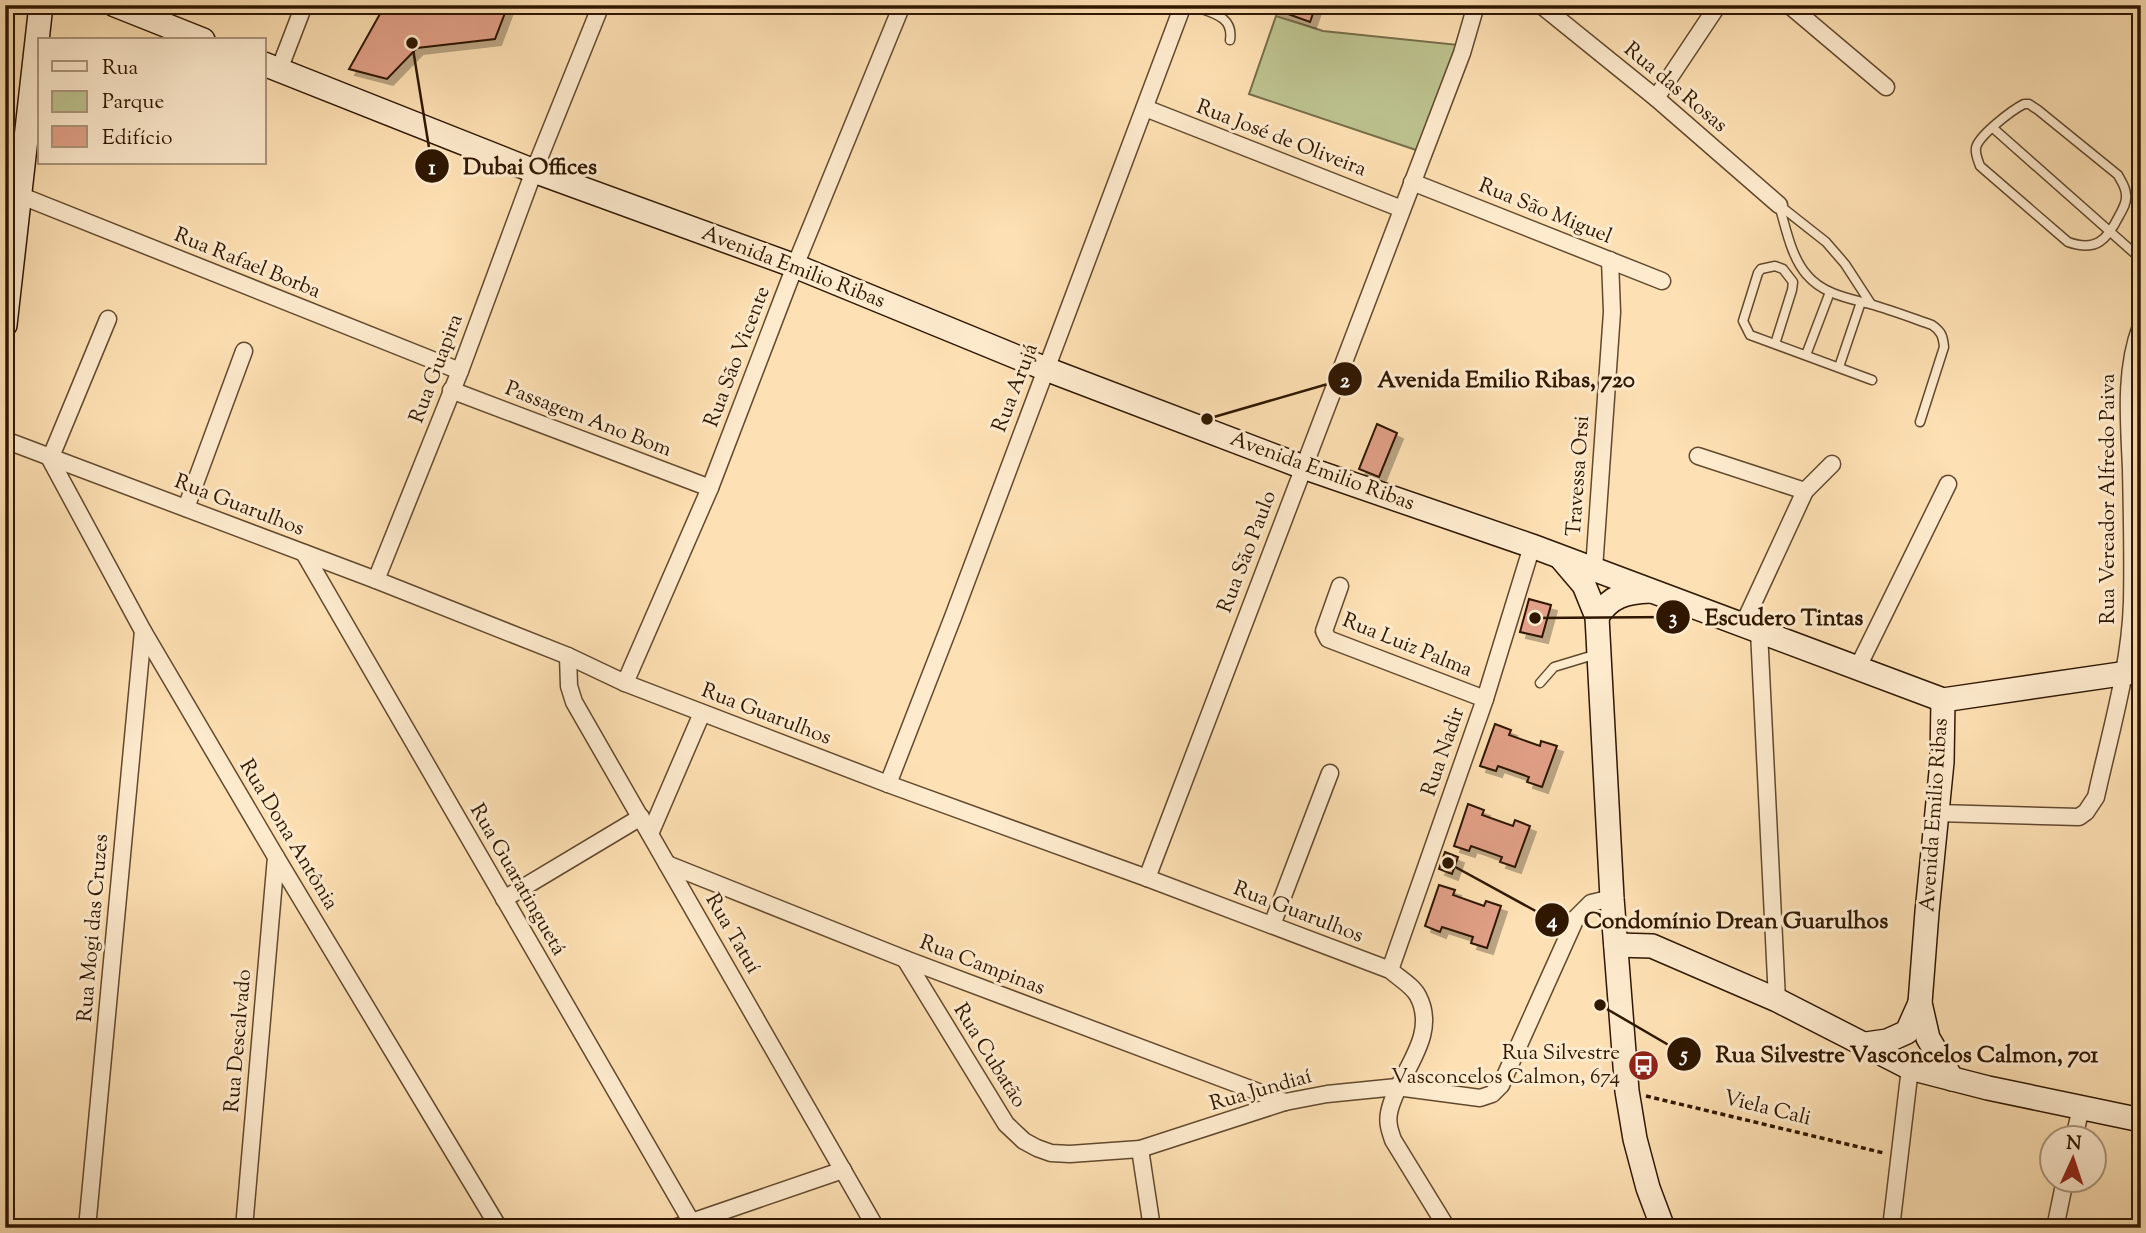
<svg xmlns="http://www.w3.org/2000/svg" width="2146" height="1233" font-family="'Sorts Mill Goudy',serif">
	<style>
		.green { fill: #bdc38f; stroke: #766d48; stroke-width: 2 }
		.building { fill: #e1a087; stroke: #2f1700; stroke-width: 2; filter: url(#shadow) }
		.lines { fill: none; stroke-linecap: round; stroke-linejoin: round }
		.lane-casing { stroke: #62492d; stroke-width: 11 }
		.street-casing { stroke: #62492d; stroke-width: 19 }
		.secondary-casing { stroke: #2f1700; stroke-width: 26 }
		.path { stroke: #2f1700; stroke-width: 3.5; stroke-dasharray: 5 3.5; stroke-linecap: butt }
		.lane { stroke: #feebce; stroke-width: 8 }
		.street { stroke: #feebce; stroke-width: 16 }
		.secondary { stroke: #feebce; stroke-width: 23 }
		.labels { text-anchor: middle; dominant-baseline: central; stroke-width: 6; stroke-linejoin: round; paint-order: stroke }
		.street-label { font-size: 21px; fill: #2f1700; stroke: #feebce }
		.poi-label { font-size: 21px; fill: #2f1700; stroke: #feebce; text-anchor: end }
		.leader { fill: none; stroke: #2f1700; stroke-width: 2.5 }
		.callout-dot { fill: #2f1700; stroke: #feebce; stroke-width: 2.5 }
		.mark-label { font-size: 21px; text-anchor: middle; font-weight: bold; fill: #fff }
		.callout-label { font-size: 23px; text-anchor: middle; font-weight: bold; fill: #2f1700; stroke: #feebce; stroke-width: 6; stroke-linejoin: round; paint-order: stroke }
	</style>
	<defs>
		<filter id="shadow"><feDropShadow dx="6" dy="6" stdDeviation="0" flood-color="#0004"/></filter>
	</defs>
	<rect width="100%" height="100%" fill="#fde0b3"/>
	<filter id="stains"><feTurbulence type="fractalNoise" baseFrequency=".00286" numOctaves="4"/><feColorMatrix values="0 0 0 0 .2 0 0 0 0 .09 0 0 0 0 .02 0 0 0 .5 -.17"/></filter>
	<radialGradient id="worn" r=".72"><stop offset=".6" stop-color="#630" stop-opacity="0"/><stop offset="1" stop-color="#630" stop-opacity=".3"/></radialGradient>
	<polygon class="green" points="1276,16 1323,31 1459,45 1416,150 1249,94"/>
	<g class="building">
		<polygon points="385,5 508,5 495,39 417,48 387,79 349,69"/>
		<polygon points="1263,5 1316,5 1310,22"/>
		<polygon points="1377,424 1397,433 1379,477 1359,469"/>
		<polygon points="1529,599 1551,605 1542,637 1520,632"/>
		<polygon points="1495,724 1511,730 1509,735 1540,746 1541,741 1557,746 1542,787 1527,782 1529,777 1498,766 1496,771 1480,766"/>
		<polygon points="1468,804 1484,810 1482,815 1513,826 1515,820 1530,826 1515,867 1500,862 1502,857 1471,846 1469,851 1454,846"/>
		<polygon points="1445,852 1458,857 1452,874 1439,869"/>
		<polygon points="1439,885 1455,890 1453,895 1484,906 1486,901 1501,906 1487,948 1471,943 1473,937 1442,927 1440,932 1425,926"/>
	</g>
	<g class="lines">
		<defs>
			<g id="lane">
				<path d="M1191 5C1210 13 1234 15 1230 40"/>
				<path d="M2024 104H2029L2038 110 2118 175C2121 181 2126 187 2126 195 2127 202 2123 209 2119 216 2107 240 2096 252 2068 242L1980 166C1978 160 1975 154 1976 148 1978 136 2012 110 2024 104Z"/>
				<polyline points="1993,128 2141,259"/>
				<path d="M1779 205C1786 228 1791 257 1807 275 1823 294 1848 298 1870 304 1891 310 1912 318 1932 325 1941 331 1943 336 1944 347L1920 422"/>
				<polyline points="1779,205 1826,242 1845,264 1871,304"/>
				<polyline points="1775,344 1792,290 1793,282 1783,269 1775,266 1761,269 1758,273 1743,321 1750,335 1872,380"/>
				<polyline points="1806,355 1830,292"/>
				<polyline points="1839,367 1861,302"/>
				<polyline points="1540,683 1554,667 1597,654"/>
			</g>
			<g id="street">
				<polyline points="1541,5 1656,98 1779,205"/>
				<polyline points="1789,5 1886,87"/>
				<polyline points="279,70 304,5"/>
				<polyline points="1656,98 1718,5"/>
				<polyline points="1145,108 1402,209"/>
				<polyline points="1412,182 1662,281"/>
				<polyline points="5,194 19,195 460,371"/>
				<polyline points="108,319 50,459 143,631 276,857 499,1228"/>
				<polyline points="451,390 710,488"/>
				<path d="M5 440 376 580 568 656 625 683 888 784 1147 878 1390 970C1399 978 1413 986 1418 996 1440 1038 1396 1075 1389 1113 1387 1123 1390 1131 1393 1140L1447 1228"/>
				<polyline points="1698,456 1805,491"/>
				<polyline points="186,508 244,351"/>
				<polyline points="304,553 695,1228"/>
				<polyline points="1594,569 1612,312 1610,260"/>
				<polyline points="376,580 460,371 534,171 601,5"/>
				<polyline points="1340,586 1324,631 1328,639 1485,699"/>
				<polyline points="1743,625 1805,491 1832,464"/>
				<polyline points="1759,631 1777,1000"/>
				<polyline points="568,656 569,686 574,702 876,1228"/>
				<polyline points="1857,669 1948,484"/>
				<polyline points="625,683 710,488 795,266 902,5"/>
				<polyline points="888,784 953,617 1183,5"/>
				<path d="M1937 813 2079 817 2086 812 2096 797C2110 733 2130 668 2132 602 2133 558 2132 513 2131 469 2129 421 2124 371 2141 326"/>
				<polyline points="650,834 702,713"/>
				<polyline points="667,864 905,959 1285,1102"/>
				<polyline points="1147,878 1462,53 1476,5"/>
				<polyline points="504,899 641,817"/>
				<polyline points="1272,925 1330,773"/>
				<polyline points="905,959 1006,1124 1024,1141 1037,1148 1051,1153 1070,1154 1140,1149 1285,1102 1327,1094 1397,1087 1480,1098 1492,1094 1501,1085 1576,918 1591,903 1612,898"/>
				<polyline points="1390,970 1485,699 1532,546"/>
				<polyline points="2074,1138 2081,1108"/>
				<polyline points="1140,1149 1152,1228"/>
				<polyline points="87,1228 143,631"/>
				<polyline points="244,1228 276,857"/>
				<polyline points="674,1228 843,1170"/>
				<polyline points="1891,1228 1910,1068"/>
				<polyline points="2055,1228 2065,1180"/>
			</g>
			<g id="secondary">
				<polyline points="115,5 203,40"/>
				<polyline points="264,64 534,171 795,266 1046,369 1303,467 1532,546 1943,700 2141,671"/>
				<polyline points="5,325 41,5"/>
				<polyline points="1561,558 1584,585 1597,617 1612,898 1627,1091 1635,1139 1648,1188 1663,1228"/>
				<path d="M1597 617C1610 596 1626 592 1650 591"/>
				<polyline points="1943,700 1942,762 1927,912 1920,1003 1928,1038 1952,1079"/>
				<polyline points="1616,945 1652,946 1777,1000 1910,1068 1988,1088 2141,1120"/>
				<polyline points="1866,1044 1887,1041 1907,1032 1920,1003"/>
			</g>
		</defs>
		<use href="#lane" class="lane-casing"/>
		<use href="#street" class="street-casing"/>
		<use href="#secondary" class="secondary-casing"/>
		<polyline class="path" points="1646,1096 1884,1153"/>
		<use href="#lane" class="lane"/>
		<use href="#street" class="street"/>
		<use href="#secondary" class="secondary"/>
	</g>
	<defs>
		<symbol id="bus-disc" viewBox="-11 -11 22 22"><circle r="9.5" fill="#8f2418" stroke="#feebce"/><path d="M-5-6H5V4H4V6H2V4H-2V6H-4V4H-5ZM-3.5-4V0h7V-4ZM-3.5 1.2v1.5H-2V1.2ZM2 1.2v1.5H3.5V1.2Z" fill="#fff"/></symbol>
	</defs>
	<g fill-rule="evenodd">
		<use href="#bus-disc" x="1626" y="1048" width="35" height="35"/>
	</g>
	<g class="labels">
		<g class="street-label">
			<text transform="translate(1675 88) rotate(40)">Rua das Rosas</text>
			<text transform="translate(1281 139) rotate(21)">Rua José de Oliveira</text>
			<text transform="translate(1545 212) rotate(22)">Rua São Miguel</text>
			<text transform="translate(247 264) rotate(22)">Rua Rafael Borba</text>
			<text transform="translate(793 268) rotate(21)">Avenida Emilio Ribas</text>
			<text transform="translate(738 357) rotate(-69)">Rua São Vicente</text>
			<text transform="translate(437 369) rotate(-69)">Rua Guapira</text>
			<text transform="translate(1016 388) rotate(-69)">Rua Arujá</text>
			<text transform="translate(588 420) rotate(21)">Passagem Ano Bom</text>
			<text transform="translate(1322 472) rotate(20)">Avenida Emilio Ribas</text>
			<text transform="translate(1579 476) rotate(-86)">Travessa Orsi</text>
			<text transform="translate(2109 499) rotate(-90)">Rua Vereador Alfredo Paiva</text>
			<text transform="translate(239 506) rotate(21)">Rua Guarulhos</text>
			<text transform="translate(1248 552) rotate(-69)">Rua São Paulo</text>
			<text transform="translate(1407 646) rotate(22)">Rua Luiz Palma</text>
			<text transform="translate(766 715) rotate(21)">Rua Guarulhos</text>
			<text transform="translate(1444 752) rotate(-71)">Rua Nadir</text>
			<text transform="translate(1935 815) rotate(-86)">Avenida Emilio Ribas</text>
			<text transform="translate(288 835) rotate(59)">Rua Dona Antônia</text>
			<text transform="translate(517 880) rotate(60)">Rua Guaratinguetá</text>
			<text transform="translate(1298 913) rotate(21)">Rua Guarulhos</text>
			<text transform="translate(94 928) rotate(-85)">Rua Mogi das Cruzes</text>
			<text transform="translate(732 934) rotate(60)">Rua Tatuí</text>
			<text transform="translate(982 966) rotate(21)">Rua Campinas</text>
			<text transform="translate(239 1041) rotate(-85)">Rua Descalvado</text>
			<text transform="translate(989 1056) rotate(58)">Rua Cubatão</text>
			<text transform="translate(1261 1091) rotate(-16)">Rua Jundiaí</text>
			<text transform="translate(1767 1109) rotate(14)">Viela Cali</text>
		</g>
		<g class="poi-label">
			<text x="1620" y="1054">Rua Silvestre<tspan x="1620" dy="24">Vasconcelos Calmon, 674</tspan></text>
		</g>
	</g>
	<path class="leader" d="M412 43L432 166M1207 419L1345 379M1535 618L1673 617M1448 863L1552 920M1600 1005L1684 1054"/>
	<g class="callout-dot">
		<circle cx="412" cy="43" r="7"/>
		<circle cx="1207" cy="419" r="7"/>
		<circle cx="1535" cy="618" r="7"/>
		<circle cx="1448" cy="863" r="7"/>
		<circle cx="1600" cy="1005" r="7"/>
		<circle cx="432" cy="166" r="18"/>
		<circle cx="1345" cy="379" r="18"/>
		<circle cx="1673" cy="617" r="18"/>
		<circle cx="1552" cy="920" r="18"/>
		<circle cx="1684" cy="1054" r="18"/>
	</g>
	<g class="mark-label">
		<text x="432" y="174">1</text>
		<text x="1345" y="387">2</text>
		<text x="1673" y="624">3</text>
		<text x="1552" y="927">4</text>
		<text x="1684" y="1061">5</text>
	</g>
	<g class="callout-label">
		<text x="530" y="174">Dubai Offices</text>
		<text x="1506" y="387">Avenida Emilio Ribas, 720</text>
		<text x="1784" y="625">Escudero Tintas</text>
		<text x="1736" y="928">Condomínio Drean Guarulhos</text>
		<text x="1907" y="1062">Rua Silvestre Vasconcelos Calmon, 701</text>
	</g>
	<rect width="2146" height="1233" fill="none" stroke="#fde0b3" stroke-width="28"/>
	<rect x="7" y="7" width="2132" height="1219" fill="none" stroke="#2f1700" stroke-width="3.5"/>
	<rect x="14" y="14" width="2118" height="1205" fill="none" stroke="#2f1700" stroke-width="2"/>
	<rect x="38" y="38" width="228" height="126" fill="#feebce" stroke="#ab967c" stroke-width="2"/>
	<rect x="52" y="61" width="35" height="10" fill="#feebce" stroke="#ab967c" stroke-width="2"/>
	<text x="102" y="74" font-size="21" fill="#2f1700">Rua</text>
	<rect x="52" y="91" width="35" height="21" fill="#bdc38f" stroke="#ab967c" stroke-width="2"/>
	<text x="102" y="108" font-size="21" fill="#2f1700">Parque</text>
	<rect x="52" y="126" width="35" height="21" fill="#e1a087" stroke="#ab967c" stroke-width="2"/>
	<text x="102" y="144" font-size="21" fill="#2f1700">Edifício</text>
	<g transform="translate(2073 1159) rotate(3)"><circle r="33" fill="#feebce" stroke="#ab967c" stroke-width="2"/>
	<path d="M0-5L12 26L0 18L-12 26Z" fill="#8f2418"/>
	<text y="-10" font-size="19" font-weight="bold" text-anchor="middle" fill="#2f1700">N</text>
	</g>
	<rect width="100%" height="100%" filter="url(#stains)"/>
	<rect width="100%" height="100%" fill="url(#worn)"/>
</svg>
